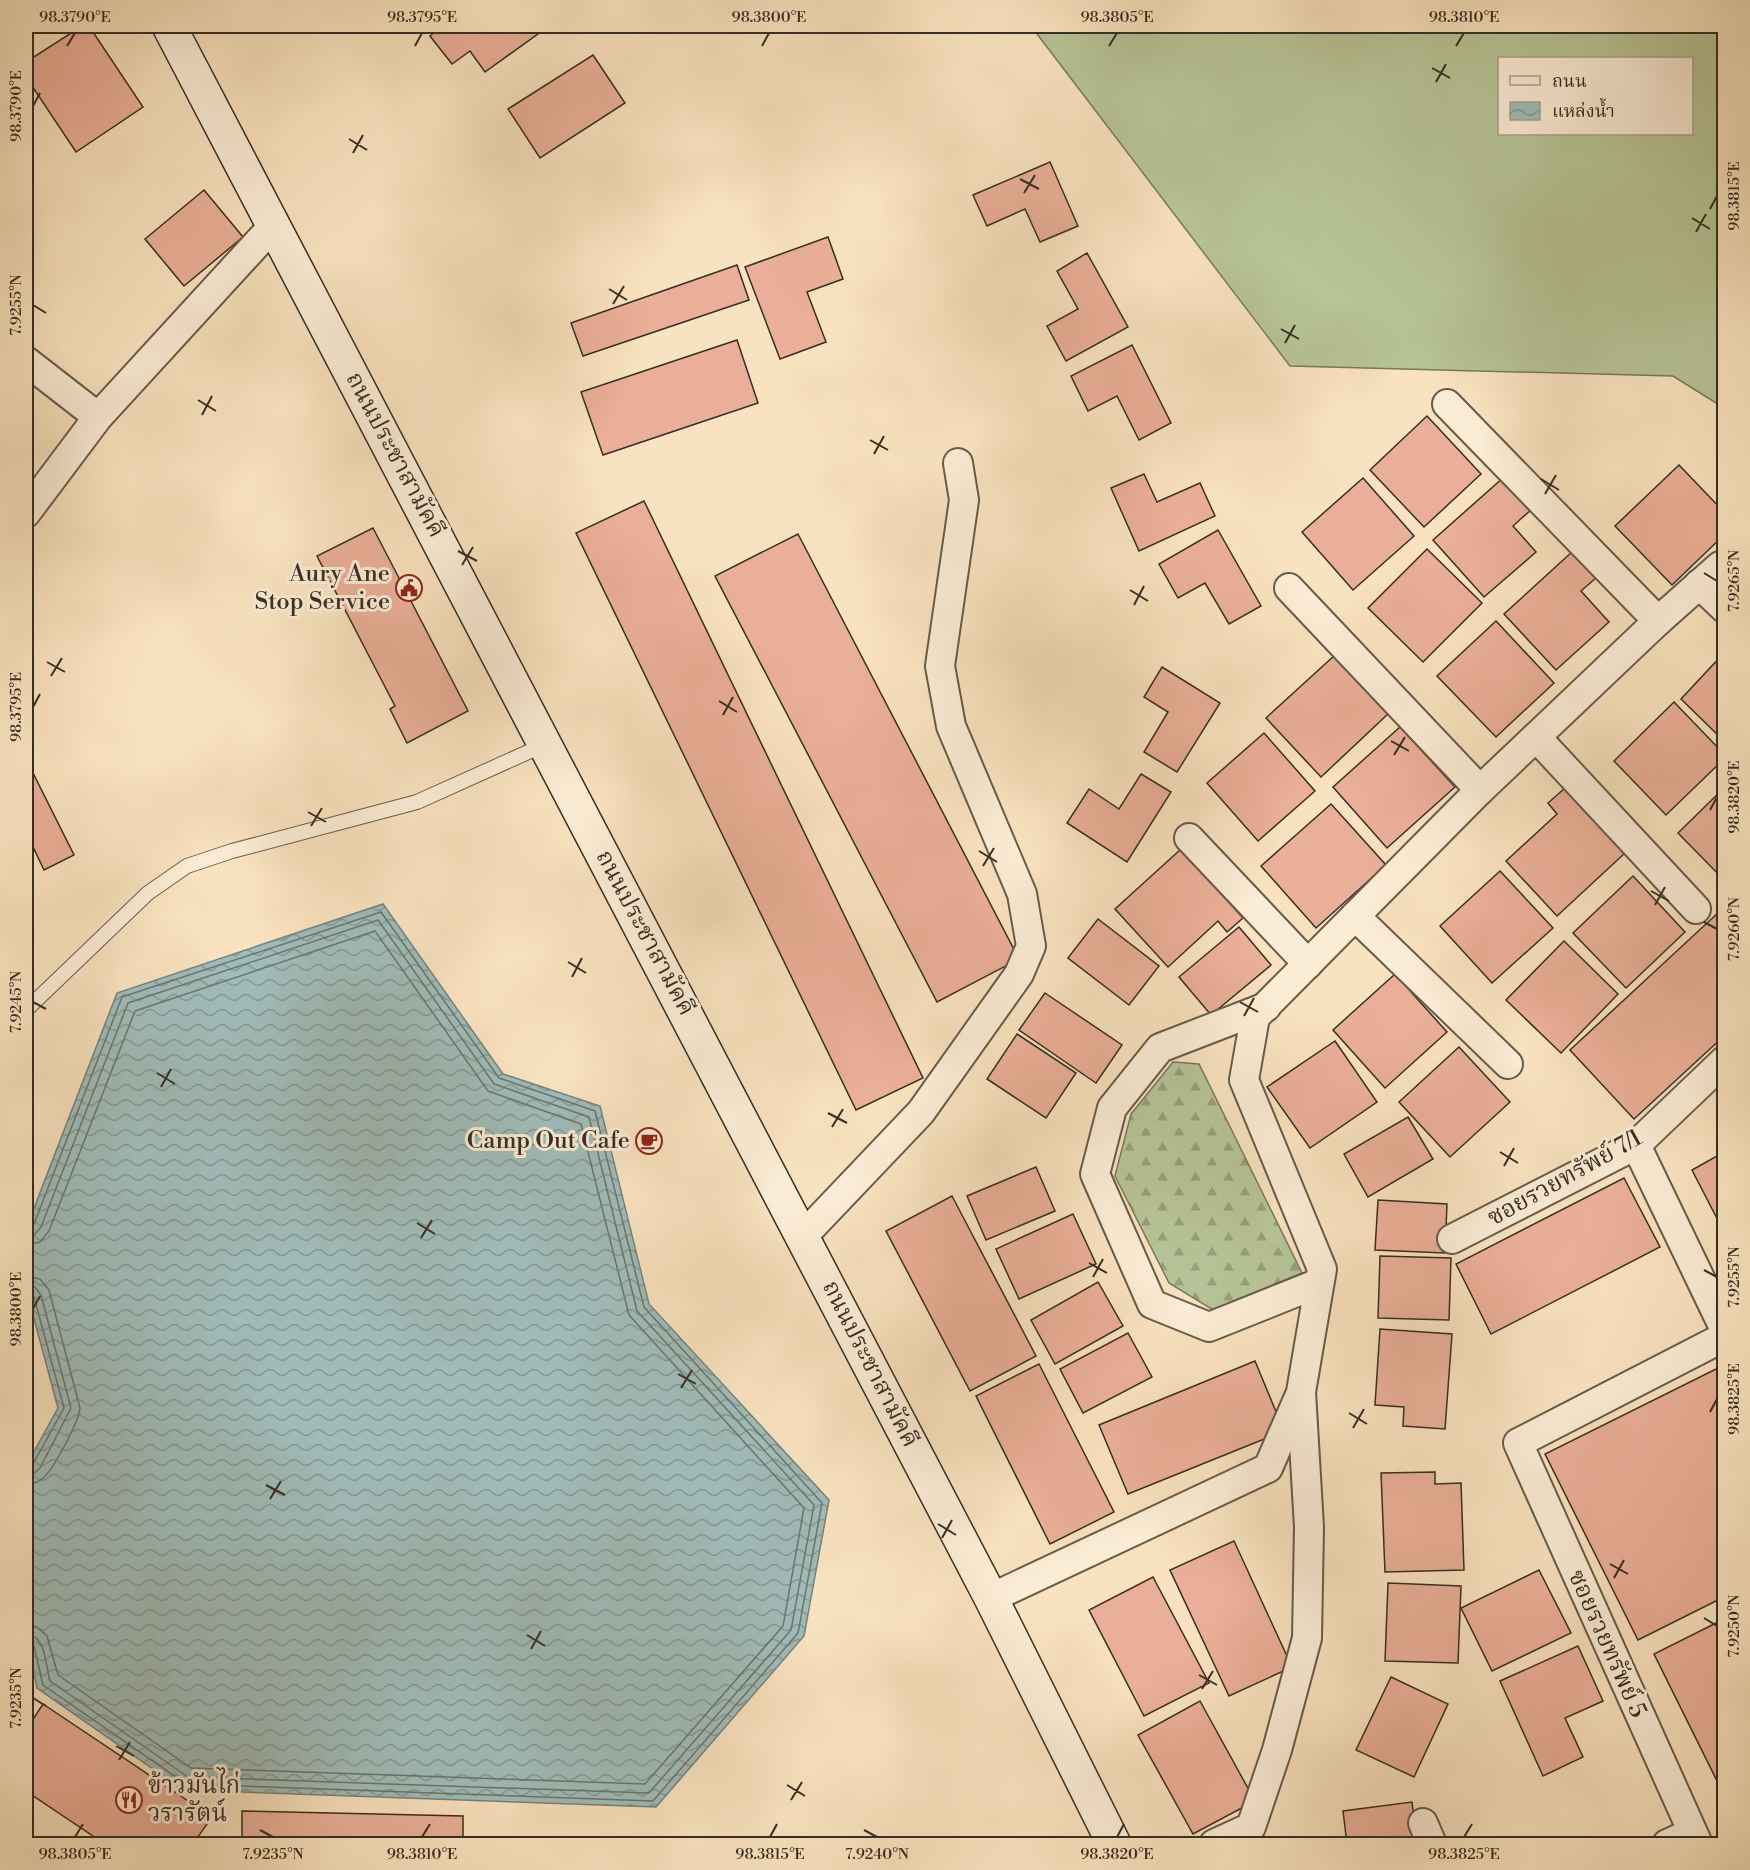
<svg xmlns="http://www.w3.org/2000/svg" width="1750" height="1870" font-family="'Libre Bodoni','Noto Serif Thai',serif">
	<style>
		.grass { fill: #b7c497; stroke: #76795d; stroke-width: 1.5; fill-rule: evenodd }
		.forest { fill: url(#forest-firs); stroke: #76795d; stroke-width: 1.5 }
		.water { fill: url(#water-waves); stroke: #76837d; stroke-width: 1.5 }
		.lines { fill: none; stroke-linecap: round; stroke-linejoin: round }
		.shore { stroke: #6b756e; stroke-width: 1.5 }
		.building { fill: #eaaf98; stroke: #362e23; stroke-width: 1.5 }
		.lane-casing { stroke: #675b4a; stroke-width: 16 }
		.street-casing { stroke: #675b4a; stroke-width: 32 }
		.secondary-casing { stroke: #362e23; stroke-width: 36 }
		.lane { stroke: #fbecd5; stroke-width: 14 }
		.street { stroke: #fbecd5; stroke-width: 28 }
		.secondary { stroke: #fbecd5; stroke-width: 33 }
		.ticks { fill: none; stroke: #362e23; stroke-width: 2 }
		.labels { text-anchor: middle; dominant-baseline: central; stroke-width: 6; stroke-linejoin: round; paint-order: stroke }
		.street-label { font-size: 24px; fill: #362e23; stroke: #fbecd5 }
		.poi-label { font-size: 24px; fill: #362e23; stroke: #fbecd5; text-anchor: end }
		.neatline { fill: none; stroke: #362e23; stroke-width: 2 }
		.ticks-label { font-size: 15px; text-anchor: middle; fill: #362e23 }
	</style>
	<defs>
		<pattern id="forest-firs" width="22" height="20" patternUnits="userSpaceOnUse" patternTransform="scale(1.5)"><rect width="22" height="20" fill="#b7c497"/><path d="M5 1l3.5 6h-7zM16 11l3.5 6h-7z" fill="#96a07b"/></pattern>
		<pattern id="water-waves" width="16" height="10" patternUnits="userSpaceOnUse" patternTransform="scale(1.5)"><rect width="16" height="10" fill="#a0bcb9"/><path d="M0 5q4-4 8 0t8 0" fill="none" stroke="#839996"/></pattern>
	</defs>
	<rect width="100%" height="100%" fill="#f9e2bf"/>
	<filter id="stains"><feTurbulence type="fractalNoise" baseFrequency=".00333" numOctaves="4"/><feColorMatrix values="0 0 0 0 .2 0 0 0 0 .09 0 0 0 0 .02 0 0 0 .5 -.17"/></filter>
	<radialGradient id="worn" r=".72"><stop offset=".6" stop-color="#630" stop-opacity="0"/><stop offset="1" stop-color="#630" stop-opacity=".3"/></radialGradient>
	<path class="grass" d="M1031 26H1724V408L1673 376 1290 366ZM1500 58H1692V134H1500Z"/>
	<polygon class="forest" points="1173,1062 1199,1064 1302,1273 1213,1310 1169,1283 1115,1176 1131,1114"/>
	<polygon class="water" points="383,904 503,1074 600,1106 649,1304 829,1500 804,1636 656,1807 183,1790 37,1688 26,1635 26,1466 58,1408 26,1289 26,1229 117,993"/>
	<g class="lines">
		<g class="shore">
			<polyline points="26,1229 34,1224 122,997 381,912 499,1078 595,1111 644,1307 822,1503 798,1633 653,1801 186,1784 43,1685 34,1646 26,1642"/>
			<path d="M26 1236 35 1234 41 1227 128 1003 378 920 494 1084 589 1117 637 1311 814 1505 791 1630 649 1793 188 1777 50 1681C45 1665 47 1636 26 1634"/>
			<polyline points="26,1245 40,1242 49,1231 135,1011 375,931 488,1091 581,1124 629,1315 804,1508 783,1626 645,1784 191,1768 58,1675 47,1636 37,1627 26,1625"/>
			<path d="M26 1276 40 1279 49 1290 80 1408C79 1421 54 1469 43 1478 38 1483 32 1484 26 1484"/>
			<polyline points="26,1285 35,1287 41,1295 71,1408 40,1468 33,1474 26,1475"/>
			<polyline points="26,1292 34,1297 64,1408 33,1464 26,1468"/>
		</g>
	</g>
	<g class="building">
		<polygon points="82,26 89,26 143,107 76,152 26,77 26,62"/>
		<polygon points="442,26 549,26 485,72 470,51 452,64 430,36"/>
		<polygon points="593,55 625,103 540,158 508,109"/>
		<polygon points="1050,162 1078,226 1040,242 1025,209 987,226 973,195"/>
		<polygon points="204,190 243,237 184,286 145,239"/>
		<polygon points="828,237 843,279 807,292 826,342 780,359 745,267"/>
		<polygon points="1087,253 1128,327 1066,361 1047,326 1078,309 1057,271"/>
		<polygon points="737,265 749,300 583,356 571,323"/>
		<polygon points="737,340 758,403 603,455 581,392"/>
		<polygon points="1132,345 1171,423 1139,440 1117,396 1088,411 1071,376"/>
		<polygon points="1427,416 1481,474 1424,527 1370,470"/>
		<polygon points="1679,465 1724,512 1724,535 1672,585 1615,526"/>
		<polygon points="1144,474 1157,502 1200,483 1215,516 1139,551 1111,488"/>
		<polygon points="1504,477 1532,509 1513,526 1536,552 1484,597 1433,540"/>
		<polygon points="1363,478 1414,536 1353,590 1302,532"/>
		<polygon points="644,501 923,1078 856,1110 576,533"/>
		<polygon points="373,528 468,711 407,743 390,709 395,706 317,556"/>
		<polygon points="1218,530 1261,606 1229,624 1205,583 1178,598 1159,564"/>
		<polygon points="798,534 1019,959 937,1002 715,576"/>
		<polygon points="1427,549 1482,603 1423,662 1368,608"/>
		<polygon points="1573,551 1597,577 1581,591 1609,622 1556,670 1504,614"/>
		<polygon points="1496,621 1554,683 1496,737 1437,676"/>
		<polygon points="1724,653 1724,741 1681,699"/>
		<polygon points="1335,655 1389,713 1321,777 1266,718"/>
		<polygon points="1162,667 1220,703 1177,772 1144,752 1168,712 1144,697"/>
		<polygon points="1674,702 1724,754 1724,759 1666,815 1614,761"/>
		<polygon points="1400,727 1455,787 1387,848 1333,787"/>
		<polygon points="1264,733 1315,791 1258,841 1207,783"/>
		<polygon points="26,759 74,855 44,870 26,832"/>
		<polygon points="1141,774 1171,792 1127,862 1067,823 1089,789 1119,809"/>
		<polygon points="1565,788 1625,853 1557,916 1506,861 1557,814 1548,803"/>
		<polygon points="1724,788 1724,880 1678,833"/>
		<polygon points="1331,804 1386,865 1316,928 1261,866"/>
		<polygon points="1181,849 1243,918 1227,932 1218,921 1168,967 1115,909"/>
		<polygon points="1500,871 1553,928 1492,983 1440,926"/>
		<polygon points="1633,876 1685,932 1626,988 1573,933"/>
		<polygon points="1720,911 1724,916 1724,1036 1634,1119 1570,1050"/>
		<polygon points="1098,919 1159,966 1129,1005 1068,958"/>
		<polygon points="1239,927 1271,965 1211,1015 1179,977"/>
		<polygon points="1564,941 1618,994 1561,1053 1506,1000"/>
		<polygon points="1395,974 1447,1032 1385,1088 1333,1030"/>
		<polygon points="1045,993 1122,1045 1096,1083 1019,1030"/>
		<polygon points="1017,1034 1076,1073 1046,1118 987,1079"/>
		<polygon points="1335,1041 1377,1102 1310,1148 1267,1087"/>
		<polygon points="1459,1047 1510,1102 1450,1157 1399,1102"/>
		<polygon points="1408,1117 1433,1159 1368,1197 1344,1154"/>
		<polygon points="1724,1152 1724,1232 1692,1170"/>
		<polygon points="1036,1167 1055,1211 986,1240 967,1196"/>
		<polygon points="1624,1178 1660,1247 1491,1334 1456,1264"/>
		<polygon points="952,1196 1036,1356 970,1391 886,1231"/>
		<polygon points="1378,1200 1447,1204 1445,1253 1375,1250"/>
		<polygon points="1073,1214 1096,1264 1019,1299 996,1249"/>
		<polygon points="1380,1256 1451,1258 1449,1320 1378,1318"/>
		<polygon points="1098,1282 1123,1326 1055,1364 1031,1320"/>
		<polygon points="1380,1329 1452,1334 1445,1429 1403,1426 1404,1407 1375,1405"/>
		<polygon points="1128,1333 1152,1377 1083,1413 1060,1369"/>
		<polygon points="1255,1361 1284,1431 1128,1494 1099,1425"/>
		<polygon points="1039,1364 1114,1512 1050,1544 976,1396"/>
		<polygon points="1718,1368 1724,1381 1724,1597 1638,1640 1545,1454"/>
		<polygon points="1435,1472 1435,1484 1461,1483 1464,1570 1385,1572 1381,1473"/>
		<polygon points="1234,1541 1292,1667 1229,1696 1170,1570"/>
		<polygon points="1539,1570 1571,1633 1492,1671 1461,1608"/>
		<polygon points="1153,1577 1209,1683 1144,1716 1089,1610"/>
		<polygon points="1388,1583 1461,1586 1458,1663 1385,1661"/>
		<polygon points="1724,1619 1724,1795 1654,1654"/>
		<polygon points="1578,1646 1603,1701 1565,1718 1583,1757 1543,1776 1500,1681"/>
		<polygon points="1391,1677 1448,1704 1414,1777 1356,1750"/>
		<polygon points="1200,1701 1255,1801 1193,1834 1138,1735"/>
		<polygon points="43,1704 212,1817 193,1844 105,1844 26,1791 26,1730"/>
		<polygon points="1412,1802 1417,1844 1347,1844 1343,1811"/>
		<polygon points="242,1811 463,1816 463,1844 242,1844"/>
	</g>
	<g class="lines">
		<defs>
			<polyline id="lane" points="26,1010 148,893 187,866 232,851 417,802 546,744"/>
			<g id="street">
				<polyline points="26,361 98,417"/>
				<polyline points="1447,404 1658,621"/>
				<polyline points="26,513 98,417 274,225"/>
				<polyline points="1699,584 1724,608"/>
				<polyline points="1289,588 1480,790"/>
				<polyline points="1536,737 1696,909"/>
				<polyline points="1189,838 1308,964"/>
				<polyline points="1355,916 1508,1064"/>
				<polyline points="1266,1007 1160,1048 1112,1108 1095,1174 1152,1304 1209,1327 1319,1283"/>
				<polyline points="1636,1145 1724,1328"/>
				<polyline points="803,1236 921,1112 1019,974 1031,946 1022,894 951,726 940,666 964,500 958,463"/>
				<polyline points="1452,1239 1636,1145 1724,1061"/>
				<polyline points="991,1598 1268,1468 1299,1397"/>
				<polyline points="1423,1823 1432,1844"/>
				<polyline points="1214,1844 1251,1827 1277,1750 1307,1638 1309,1527 1301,1392 1322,1269 1244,1080 1255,1017 1480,790 1658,621 1720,566"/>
				<polyline points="1667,1844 1691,1833"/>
				<polyline points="1698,1844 1518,1443 1724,1337"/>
			</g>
			<polyline id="secondary" points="169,26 991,1598 1114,1844"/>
		</defs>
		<use href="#lane" class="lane-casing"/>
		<use href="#street" class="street-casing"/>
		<use href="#secondary" class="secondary-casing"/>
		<use href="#lane" class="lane"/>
		<use href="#street" class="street"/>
		<use href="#secondary" class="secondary"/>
	</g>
	<path class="ticks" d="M67 46 75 33M415 46 422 33M762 46 769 33M1109 46 1117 33M1456 46 1464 33M1432 68 1450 78M1436 82 1446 64M33 106 40 93M349 139 367 150M353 153 363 135M1020 179 1039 189M1024 193 1035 175M1710 209 1717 196M1692 218 1710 229M1696 232 1706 214M609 289 627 300M613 304 624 286M33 305 46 313M1281 329 1299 339M1285 343 1295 325M198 400 216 411M202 415 212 396M870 440 888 450M874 454 884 436M1541 479 1559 490M1545 494 1556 475M458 551 477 561M462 565 473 547M1704 573 1717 581M1130 590 1148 601M1134 605 1144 586M47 662 65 672M51 676 62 658M719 701 737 712M33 707 40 694M723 715 733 697M1391 741 1409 751M1394 755 1405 737M1710 810 1717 797M308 812 326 822M311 826 322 808M979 851 997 862M983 866 994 848M1651 891 1669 901M1655 905 1665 887M1704 922 1717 929M568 962 586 973M572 977 582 958M33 1002 46 1009M1240 1002 1258 1012M1244 1016 1254 998M157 1073 175 1084M161 1087 171 1069M828 1113 847 1123M832 1127 843 1109M1500 1152 1518 1163M1504 1166 1514 1148M417 1223 435 1234M421 1238 432 1220M1089 1263 1107 1273M1704 1270 1717 1277M1093 1277 1103 1259M33 1309 40 1296M678 1374 696 1384M681 1388 692 1370M1710 1412 1717 1399M1349 1413 1367 1424M1353 1428 1364 1409M266 1485 285 1495M270 1499 281 1481M938 1524 956 1535M942 1538 952 1520M1610 1564 1628 1574M1614 1578 1624 1560M1704 1618 1717 1626M527 1635 545 1646M531 1649 541 1631M1199 1675 1217 1685M1202 1689 1213 1671M33 1698 46 1706M116 1746 134 1756M119 1760 130 1742M787 1785 805 1796M791 1800 802 1782M260 1830 273 1837M864 1830 877 1837M75 1837 83 1824M422 1837 430 1824M770 1837 777 1824M1117 1837 1124 1824M1464 1837 1472 1824"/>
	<defs>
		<symbol id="civic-ring" viewBox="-11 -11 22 22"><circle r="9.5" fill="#fbecd5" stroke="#8f2418" stroke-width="1.5"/><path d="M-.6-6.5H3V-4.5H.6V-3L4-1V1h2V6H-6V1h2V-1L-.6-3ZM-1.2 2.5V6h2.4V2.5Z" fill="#8f2418"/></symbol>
		<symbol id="cafe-ring" viewBox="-11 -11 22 22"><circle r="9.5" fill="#fbecd5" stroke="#8f2418" stroke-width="1.5"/><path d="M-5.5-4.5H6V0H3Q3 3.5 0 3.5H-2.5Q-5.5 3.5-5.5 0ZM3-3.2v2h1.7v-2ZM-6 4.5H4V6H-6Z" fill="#8f2418"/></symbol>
		<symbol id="restaurant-ring" viewBox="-11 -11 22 22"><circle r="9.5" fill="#fbecd5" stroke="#8f2418" stroke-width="1.5"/><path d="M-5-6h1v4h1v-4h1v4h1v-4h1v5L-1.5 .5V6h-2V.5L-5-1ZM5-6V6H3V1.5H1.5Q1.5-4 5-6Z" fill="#8f2418"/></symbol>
	</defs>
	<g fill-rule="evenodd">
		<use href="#civic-ring" x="394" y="573" width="30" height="30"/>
		<use href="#cafe-ring" x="634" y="1126" width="30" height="30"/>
		<use href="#restaurant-ring" x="114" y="1785" width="30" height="30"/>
	</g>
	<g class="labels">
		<g class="street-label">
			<text transform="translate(395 455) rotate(62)">ถนนประชาสามัคคี</text>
			<text transform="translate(645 933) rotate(62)">ถนนประชาสามัคคี</text>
			<text transform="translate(1565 1178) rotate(-29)">ซอยรวยทรัพย์ 7/1</text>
			<text transform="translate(870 1364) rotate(63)">ถนนประชาสามัคคี</text>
			<text transform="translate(1607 1644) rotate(66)">ซอยรวยทรัพย์ 5</text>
		</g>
		<g class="poi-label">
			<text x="390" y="574">Aury Ane<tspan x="390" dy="28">Stop Service</tspan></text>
			<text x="630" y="1141">Camp Out Cafe</text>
			<text x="148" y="1786" text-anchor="start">ข้าวมันไก่<tspan x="148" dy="28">วรารัตน์</tspan></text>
		</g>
	</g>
	<rect width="1750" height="1870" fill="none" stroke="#f9e2bf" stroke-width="66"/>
	<rect x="1498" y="57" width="195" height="78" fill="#fbecd5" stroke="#aca08e" stroke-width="1.5"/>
	<rect x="1510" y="76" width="30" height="9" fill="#fbecd5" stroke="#aca08e" stroke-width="1.5"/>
	<text x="1552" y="87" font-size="18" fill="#362e23">ถนน</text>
	<rect x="1510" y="102" width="30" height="18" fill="url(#water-waves)" stroke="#aca08e" stroke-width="1.5"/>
	<text x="1552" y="117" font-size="18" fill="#362e23">แหล่งน้ำ</text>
	<rect x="33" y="33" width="1684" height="1804" class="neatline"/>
	<g class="ticks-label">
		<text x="75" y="22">98.3790°E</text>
		<text x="422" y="22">98.3795°E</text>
		<text x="769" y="22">98.3800°E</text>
		<text x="1117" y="22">98.3805°E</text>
		<text x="1464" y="22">98.3810°E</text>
		<text transform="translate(16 106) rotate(-90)" y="5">98.3790°E</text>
		<text transform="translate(1734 196) rotate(-90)" y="5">98.3815°E</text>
		<text transform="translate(16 305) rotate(-90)" y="5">7.9255°N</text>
		<text transform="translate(1734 581) rotate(-90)" y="5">7.9265°N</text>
		<text transform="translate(16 707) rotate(-90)" y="5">98.3795°E</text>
		<text transform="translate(1734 797) rotate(-90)" y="5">98.3820°E</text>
		<text transform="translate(1734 929) rotate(-90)" y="5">7.9260°N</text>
		<text transform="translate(16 1002) rotate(-90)" y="5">7.9245°N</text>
		<text transform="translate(1734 1277) rotate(-90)" y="5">7.9255°N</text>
		<text transform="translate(16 1309) rotate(-90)" y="5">98.3800°E</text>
		<text transform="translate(1734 1399) rotate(-90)" y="5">98.3825°E</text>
		<text transform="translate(1734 1626) rotate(-90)" y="5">7.9250°N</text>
		<text transform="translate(16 1698) rotate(-90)" y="5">7.9235°N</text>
		<text x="75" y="1859">98.3805°E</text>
		<text x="273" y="1859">7.9235°N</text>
		<text x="422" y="1859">98.3810°E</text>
		<text x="770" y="1859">98.3815°E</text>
		<text x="877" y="1859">7.9240°N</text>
		<text x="1117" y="1859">98.3820°E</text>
		<text x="1464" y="1859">98.3825°E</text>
	</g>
	<rect width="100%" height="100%" filter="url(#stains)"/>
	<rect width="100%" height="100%" fill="url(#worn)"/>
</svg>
